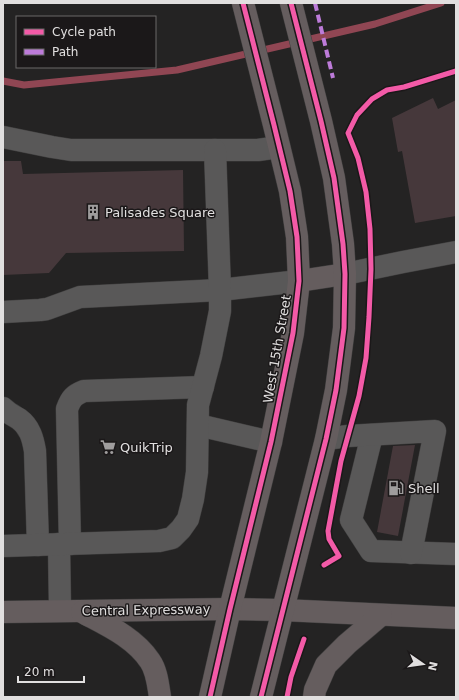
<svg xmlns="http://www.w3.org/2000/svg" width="459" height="700" font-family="'DejaVu Sans',sans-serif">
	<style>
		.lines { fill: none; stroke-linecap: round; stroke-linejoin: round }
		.stream { stroke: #904653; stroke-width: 7 }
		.building { fill: #46383b }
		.minor-casing { stroke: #3f3e3e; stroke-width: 23 }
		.major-casing { stroke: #3f3e3e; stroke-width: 23 }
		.minor { stroke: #595858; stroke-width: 22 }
		.major { stroke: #655d5e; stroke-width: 22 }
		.quiet { stroke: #bd7bd9; stroke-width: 4; stroke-dasharray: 8 4; stroke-linecap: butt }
		.cycleway-casing { stroke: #1b1819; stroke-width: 8 }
		.cycleway { stroke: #f35aa7; stroke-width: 5 }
		.labels { text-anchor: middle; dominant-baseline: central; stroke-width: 3; stroke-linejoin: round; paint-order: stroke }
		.poi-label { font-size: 13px; fill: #e1dfdf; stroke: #1b1819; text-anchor: start }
		.street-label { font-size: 13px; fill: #e1dfdf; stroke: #1b1819 }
	</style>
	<rect width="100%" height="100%" fill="#242323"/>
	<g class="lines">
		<polyline class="stream" points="3,81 24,85 177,70 375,24 441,3"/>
	</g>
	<g class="building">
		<polygon points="433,98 438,109 456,100 456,216 415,223 402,151 398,152 392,118"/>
		<polygon points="3,161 21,161 23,174 183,170 184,251 66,253 49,273 3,275"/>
		<polygon points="415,445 398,536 377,532 393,446"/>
	</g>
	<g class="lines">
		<defs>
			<g id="minor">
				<polyline points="3,137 52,147 71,150 258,150 279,147"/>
				<polyline points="345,274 403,262 456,252"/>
				<polyline points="3,312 40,310 47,309 80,297 220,290 299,281"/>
				<path d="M3 408C8 413 14 416 19 419 30 427 33 439 35 451L38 545"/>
				<polyline points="198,425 271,442"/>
				<polyline points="372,435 351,520 371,551 456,554"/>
				<polyline points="326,439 348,436 435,431 411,553"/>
				<polyline points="59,544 60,610"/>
				<path d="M70 544 67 409C71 398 74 395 84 391L203 387"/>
				<polyline points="3,546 159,541 172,538 181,529 188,519 193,499 197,472 198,405 211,356 220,311 220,290 215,150"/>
			</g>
			<g id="major">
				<polyline points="299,281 345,274"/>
				<polyline points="3,612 230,609 282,610 456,618"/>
				<path d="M82 612C106 625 134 637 150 661 157 671 158 685 160 697"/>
				<polyline points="210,697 230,609 271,442 293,333 299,281 297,237 290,191 274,125 243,3"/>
				<polyline points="261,697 326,439 336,390 344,328 345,274 343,244 334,178 321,121 291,3"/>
				<polyline points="314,697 315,690 326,665 347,644 381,615"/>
			</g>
		</defs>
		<use href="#minor" class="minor-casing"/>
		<use href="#major" class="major-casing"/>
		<use href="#minor" class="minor"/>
		<use href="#major" class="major"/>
		<polyline class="quiet" points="315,3 333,78"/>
		<defs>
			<g id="cycleway">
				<polyline points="324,565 339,556 329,539 328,531 341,461 359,396 366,358 369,317 371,269 370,229 366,192 358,158 348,133 357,115 372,99 387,90 404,87 456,71"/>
				<polyline points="210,697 230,609 271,442 293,333 299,281 297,237 290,191 274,125 243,3"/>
				<polyline points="261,697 326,439 336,390 344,328 345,274 343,244 334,178 321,121 291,3"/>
				<polyline points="287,697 291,677 304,639"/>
			</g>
		</defs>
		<use href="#cycleway" class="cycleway-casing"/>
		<use href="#cycleway" class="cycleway"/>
	</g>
	<defs>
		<symbol id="building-bare" viewBox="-9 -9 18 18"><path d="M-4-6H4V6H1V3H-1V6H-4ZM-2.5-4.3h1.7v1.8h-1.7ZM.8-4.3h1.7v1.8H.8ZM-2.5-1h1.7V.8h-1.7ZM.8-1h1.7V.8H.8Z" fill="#9f9d9d" stroke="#1b1819" stroke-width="2.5" paint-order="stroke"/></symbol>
		<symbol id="supermarket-bare" viewBox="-9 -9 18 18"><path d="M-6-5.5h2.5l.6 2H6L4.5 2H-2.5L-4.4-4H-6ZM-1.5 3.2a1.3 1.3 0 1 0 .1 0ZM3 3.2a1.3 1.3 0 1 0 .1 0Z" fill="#9f9d9d" stroke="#1b1819" stroke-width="2.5" paint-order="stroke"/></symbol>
		<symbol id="fuel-bare" viewBox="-9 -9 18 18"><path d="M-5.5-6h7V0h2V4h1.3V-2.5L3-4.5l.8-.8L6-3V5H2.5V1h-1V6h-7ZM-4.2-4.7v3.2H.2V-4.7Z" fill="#9f9d9d" stroke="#1b1819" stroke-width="2.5" paint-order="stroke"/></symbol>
	</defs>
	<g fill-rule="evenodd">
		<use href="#building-bare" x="82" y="201" width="22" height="22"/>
		<use href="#supermarket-bare" x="97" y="436" width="22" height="22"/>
		<use href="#fuel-bare" x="385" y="477" width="22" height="22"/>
	</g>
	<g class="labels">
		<g class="poi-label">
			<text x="105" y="212">Palisades Square</text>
			<text x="120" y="447">QuikTrip</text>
			<text x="408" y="488">Shell</text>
		</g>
		<g class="street-label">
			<text transform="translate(277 349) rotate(-80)">West 15th Street</text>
			<text transform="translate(146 610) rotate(-1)">Central Expressway</text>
		</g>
	</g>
	<rect width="459" height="700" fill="none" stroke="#e1dfdf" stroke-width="8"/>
	<rect x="16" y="16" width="140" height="52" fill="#1b1819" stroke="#6a6868"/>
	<rect x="24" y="29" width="20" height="6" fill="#f35aa7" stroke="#6a6868"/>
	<text x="52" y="36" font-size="12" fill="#e1dfdf">Cycle path</text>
	<rect x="24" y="49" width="20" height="6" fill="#bd7bd9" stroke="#6a6868"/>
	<text x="52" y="56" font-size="12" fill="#e1dfdf">Path</text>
	<g transform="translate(423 664) rotate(103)" stroke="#1b1819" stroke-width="3" paint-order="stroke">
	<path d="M0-3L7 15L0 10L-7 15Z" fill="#e1dfdf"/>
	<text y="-6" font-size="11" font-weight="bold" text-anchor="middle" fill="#e1dfdf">N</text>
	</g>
	<path d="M18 676v6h66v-6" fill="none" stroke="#e1dfdf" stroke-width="2"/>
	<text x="24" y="676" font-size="12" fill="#e1dfdf" stroke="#1b1819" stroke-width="3" paint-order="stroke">20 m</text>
</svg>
